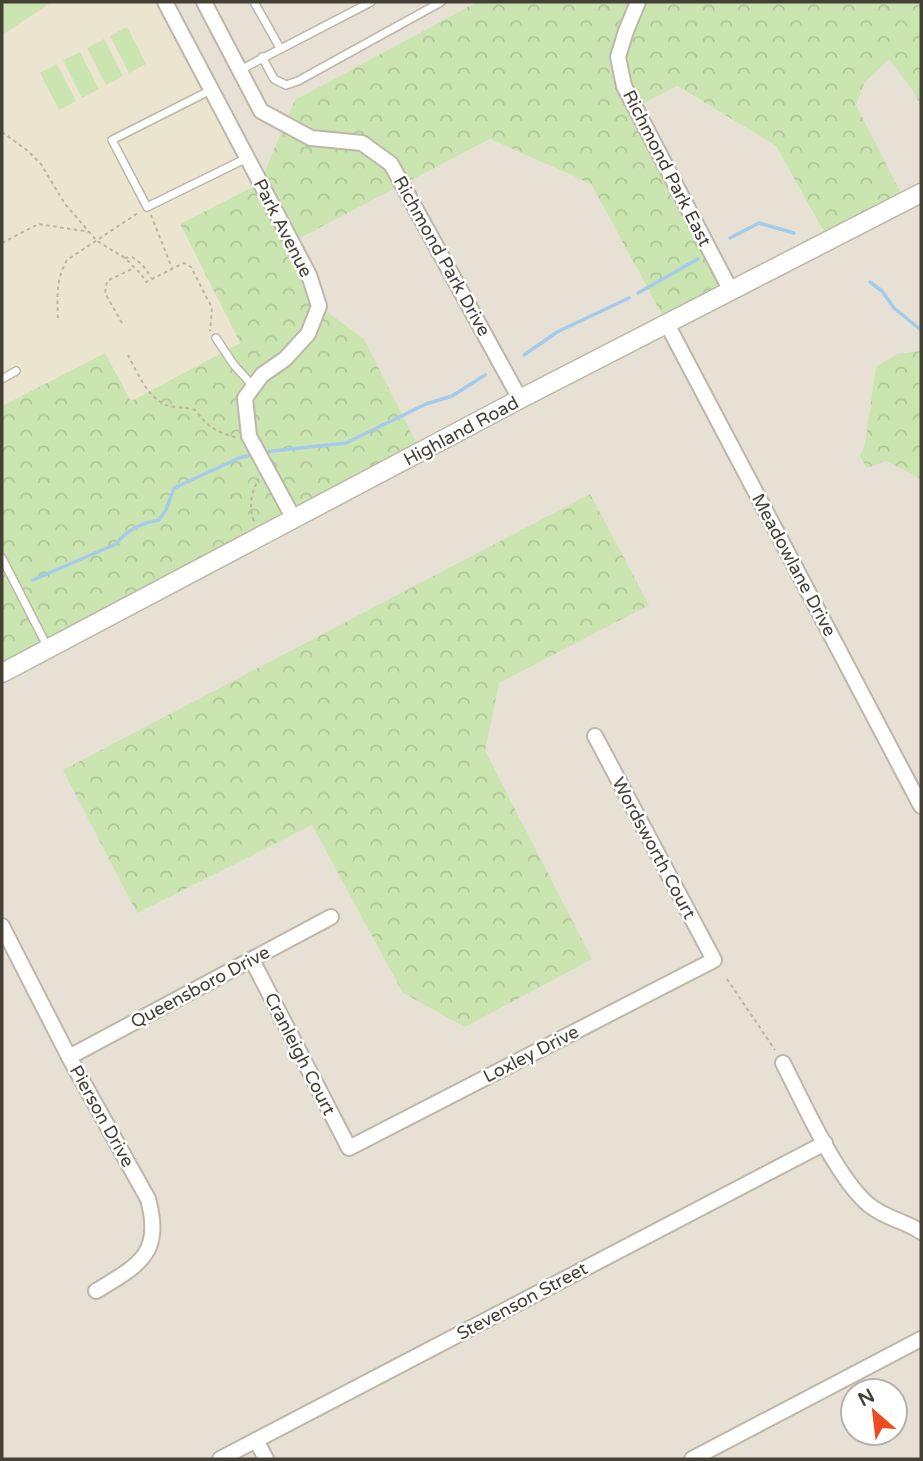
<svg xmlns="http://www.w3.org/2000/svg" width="923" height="1461" font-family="'Varela Round',sans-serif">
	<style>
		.residential { fill: #e6e1d4; fill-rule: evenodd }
		.education { fill: #ebe5d0 }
		.grass { fill: #cae5b0 }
		.forest { fill: url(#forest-crowns) }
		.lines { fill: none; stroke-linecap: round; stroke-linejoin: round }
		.stream { stroke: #a5cbec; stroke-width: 3.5 }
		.service-casing { stroke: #bdb7a9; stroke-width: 10 }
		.minor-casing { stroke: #bdb7a9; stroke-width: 18 }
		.tertiary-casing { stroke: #bdb7a9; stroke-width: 21 }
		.path { stroke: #beb49b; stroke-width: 2; stroke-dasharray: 3.5 3.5; stroke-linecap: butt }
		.service { stroke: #fff; stroke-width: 7 }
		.minor { stroke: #fff; stroke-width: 14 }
		.tertiary { stroke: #fff; stroke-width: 18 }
		.labels { text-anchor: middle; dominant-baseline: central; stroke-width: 5; stroke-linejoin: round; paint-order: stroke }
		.street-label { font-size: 18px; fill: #444036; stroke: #fff }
	</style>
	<defs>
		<pattern id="forest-crowns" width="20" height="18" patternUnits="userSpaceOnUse" patternTransform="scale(1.75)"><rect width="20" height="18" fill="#cae5b0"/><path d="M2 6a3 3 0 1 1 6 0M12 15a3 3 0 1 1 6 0" fill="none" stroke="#afc698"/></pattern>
	</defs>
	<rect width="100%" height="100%" fill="#f2efe6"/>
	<g class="residential">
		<polygon points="165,2 477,2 296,100 260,183"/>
		<path d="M921 14V1459H2V673L319 306 291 242 490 139 591 184 667 324 635 107 676 86 776 146 827 239 833 60ZM853 1391H895V1433H853Z"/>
	</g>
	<polygon class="education" points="2,2 165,2 260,183 180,224 240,343 131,401 105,353 2,406"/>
	<g class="grass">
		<polygon points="2,2 52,2 2,35"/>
		<polygon points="127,27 146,64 129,73 110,36"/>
		<polygon points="104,39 123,76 106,85 87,48"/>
		<polygon points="80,52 99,89 82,98 63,60"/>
		<polygon points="57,64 76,101 59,110 40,73"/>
	</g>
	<g class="forest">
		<polygon points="477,2 921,2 921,106 913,91 889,59 864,83 856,105 905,201 828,240 776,146 677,86 636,107 731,291 667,324 591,184 490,139 292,242 319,306 364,339 421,452 2,673 2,576 9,572 2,558 2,406 105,353 131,401 240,343 180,224 260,183 295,100"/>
		<polygon points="921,351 921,479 886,461 867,468 860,456 865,444 876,367 897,354"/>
		<polygon points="590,494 649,605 499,683 485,751 592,959 465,1027 403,993 312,825 137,913 63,770"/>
	</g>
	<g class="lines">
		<g class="stream">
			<polyline points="730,238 759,223 794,233"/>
			<polyline points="870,282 882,291 894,308 921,330"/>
			<polyline points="638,293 698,259"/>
			<polyline points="524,355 557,332 629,298"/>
			<polyline points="263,452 346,443 426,404 452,396 485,375"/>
			<path d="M33 580 116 544C127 530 141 523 159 520L166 510 174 488 239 458 255 454"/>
		</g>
		<defs>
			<g id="service">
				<polyline points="254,2 280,48"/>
				<polyline points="262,57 274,79 286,85 298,81 441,2"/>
				<polyline points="240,70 371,2"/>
				<polyline points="211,90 112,140 147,207 247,158"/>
				<polyline points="216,338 234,365 253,386"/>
				<polyline points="2,379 16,371"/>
				<polyline points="2,558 48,648"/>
			</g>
			<g id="minor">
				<polyline points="165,2 309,275 319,306 308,334 285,359 262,375 245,398 249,436 294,519"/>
				<polyline points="204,2 261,111 311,138 362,143 391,164 520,399"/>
				<polyline points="638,2 626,31 618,57 624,86 731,291"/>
				<polyline points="667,324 921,806"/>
				<path d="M2 926 69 1057 148 1199C163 1254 139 1265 96 1291"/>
				<polyline points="252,960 349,1148 714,960 595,736"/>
				<polyline points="69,1057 331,917"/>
				<path d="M783 1063C803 1102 837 1179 869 1205 888 1220 904 1220 921 1232"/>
				<polyline points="256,1440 266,1459"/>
				<polyline points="220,1459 825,1143"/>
				<polyline points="692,1459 921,1339"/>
			</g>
			<polyline id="tertiary" points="2,673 520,399 921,193"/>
		</defs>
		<use href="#service" class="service-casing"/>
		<use href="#minor" class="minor-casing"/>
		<use href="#tertiary" class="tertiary-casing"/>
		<g class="path">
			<polyline points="2,132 28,151 41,164 65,204 97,241 125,258 141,274 146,282 184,263 191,267 212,308 210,331"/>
			<polyline points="151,215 172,268"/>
			<polyline points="2,243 38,224 90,232"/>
			<path d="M125 258 132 257C141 263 146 268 151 278"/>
			<path d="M58 318C57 297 56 279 67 260L138 213"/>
			<polyline points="122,323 105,293 107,281 132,269"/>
			<path d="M128 355C137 372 147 397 166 405 175 408 186 407 195 410 209 428 215 431 237 438"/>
			<path d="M254 521C248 506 252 493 258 479"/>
			<polyline points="727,979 775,1050"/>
		</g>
		<use href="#service" class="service"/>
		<use href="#minor" class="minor"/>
		<use href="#tertiary" class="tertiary"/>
	</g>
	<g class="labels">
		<g class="street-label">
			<text transform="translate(667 168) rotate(63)">Richmond Park East</text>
			<text transform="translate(283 228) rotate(63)">Park Avenue</text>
			<text transform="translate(442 256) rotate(61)">Richmond Park Drive</text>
			<text transform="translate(461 431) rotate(-28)">Highland Road</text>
			<text transform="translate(794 565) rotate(62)">Meadowlane Drive</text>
			<text transform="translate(654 848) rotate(62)">Wordsworth Court</text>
			<text transform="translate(200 987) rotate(-28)">Queensboro Drive</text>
			<text transform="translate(300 1054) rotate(63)">Cranleigh Court</text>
			<text transform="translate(531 1054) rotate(-27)">Loxley Drive</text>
			<text transform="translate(102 1116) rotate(61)">Pierson Drive</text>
			<text transform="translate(522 1301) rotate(-28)">Stevenson Street</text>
		</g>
	</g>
	<rect width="923" height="1461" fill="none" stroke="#444036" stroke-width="7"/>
	<g transform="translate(874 1412) rotate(332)"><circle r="33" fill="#ffffff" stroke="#b4b3af" stroke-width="2"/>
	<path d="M0-5L12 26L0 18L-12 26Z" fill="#ef4b20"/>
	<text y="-10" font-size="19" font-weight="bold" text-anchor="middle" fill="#444036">N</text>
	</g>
</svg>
